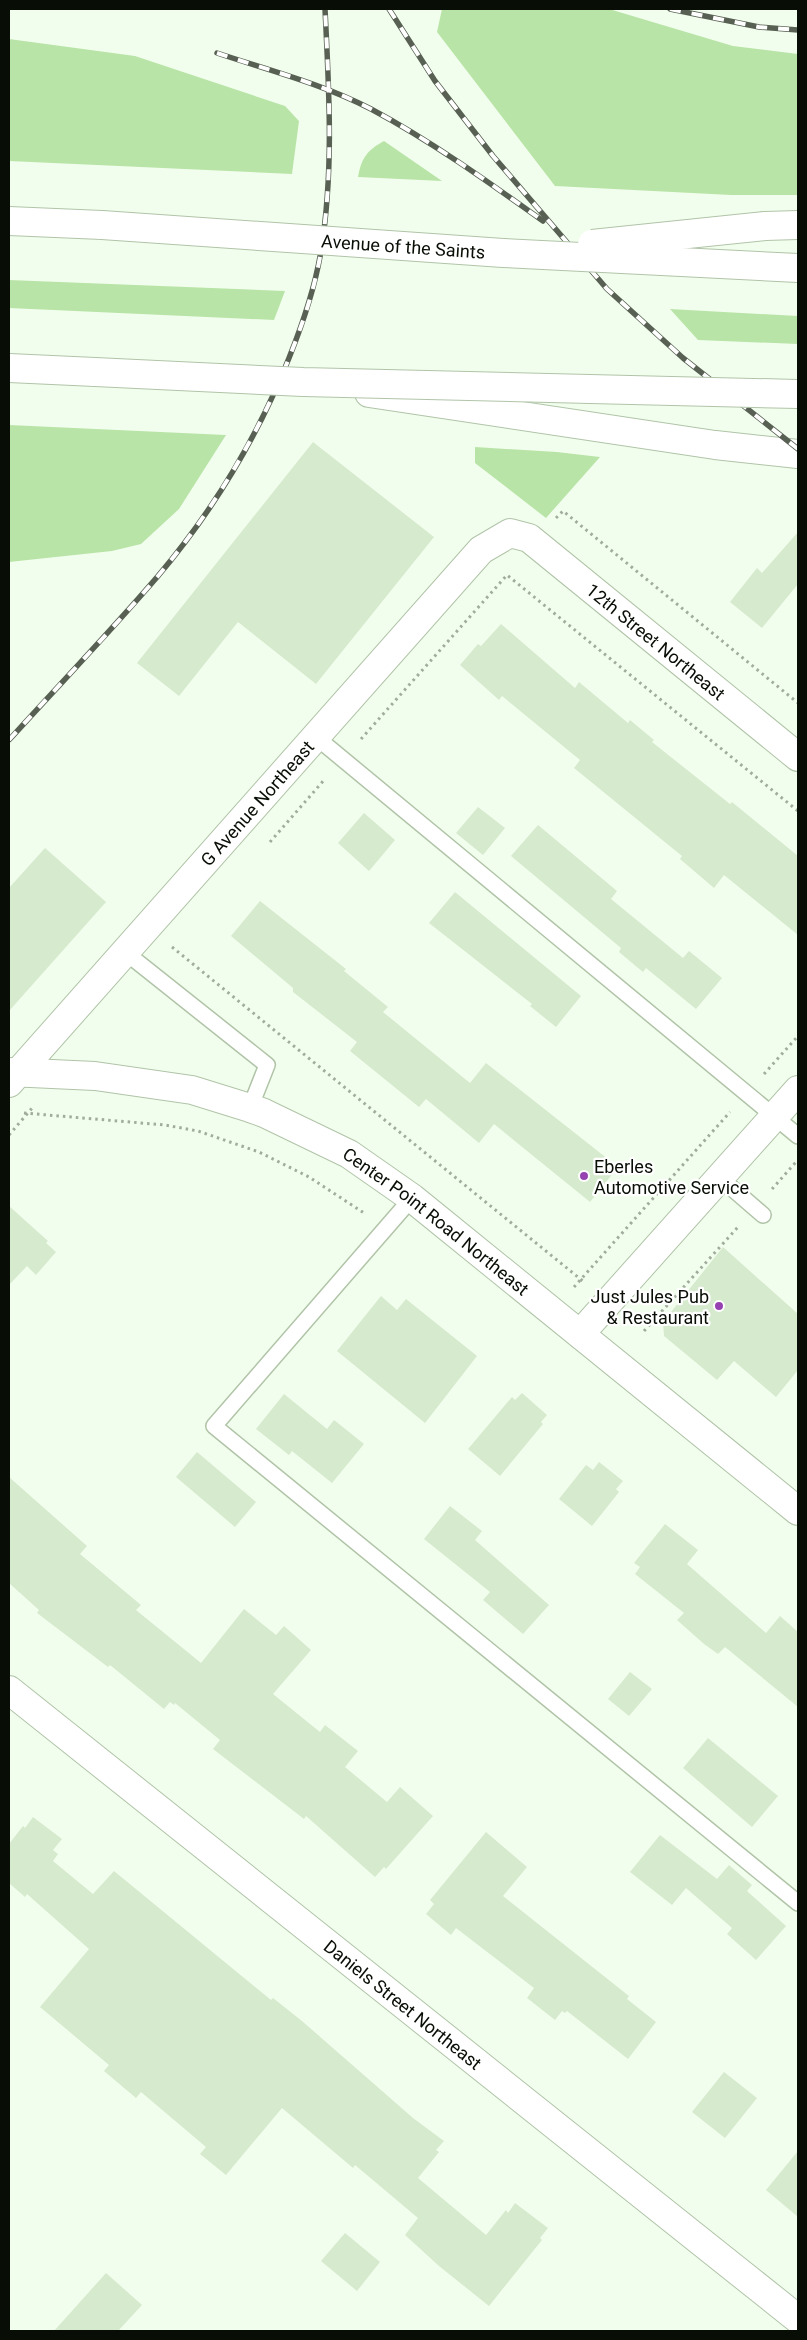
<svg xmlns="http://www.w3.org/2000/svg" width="807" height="2340" font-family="Roboto,sans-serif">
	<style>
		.green { fill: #b9e4a7 }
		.building { fill: #d6eace }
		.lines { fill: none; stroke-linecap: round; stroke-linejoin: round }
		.lane-casing { stroke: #b0c4a8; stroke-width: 18 }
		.street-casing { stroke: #b0c4a8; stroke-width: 30 }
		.secondary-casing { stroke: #b0c4a8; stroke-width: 30 }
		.highway-casing { stroke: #b0c4a8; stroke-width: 30 }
		.path { stroke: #a2ac9e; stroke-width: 3; stroke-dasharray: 2.5 4; stroke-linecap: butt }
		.lane { stroke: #fff; stroke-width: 15 }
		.street { stroke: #fff; stroke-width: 28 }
		.secondary { stroke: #fff; stroke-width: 28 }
		.highway { stroke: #fff; stroke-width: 28 }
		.rail-casing { stroke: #586054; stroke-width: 5.5 }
		.rail { stroke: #fff; stroke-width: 4; stroke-dasharray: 11; stroke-linecap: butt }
		.highway-bridge-casing { stroke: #b0c4a8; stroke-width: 30; stroke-linecap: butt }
		.highway-bridge { stroke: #fff; stroke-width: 28 }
		.poi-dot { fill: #9643b1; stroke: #fff; stroke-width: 2 }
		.labels { text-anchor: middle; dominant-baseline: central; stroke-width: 4.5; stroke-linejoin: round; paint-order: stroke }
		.street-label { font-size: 18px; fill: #080e05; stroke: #fff }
		.poi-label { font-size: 18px; fill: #080e05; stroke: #fff; text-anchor: start }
	</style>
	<rect width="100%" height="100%" fill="#f2feed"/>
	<g class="green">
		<polygon points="442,9 609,9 733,46 798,54 798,195 731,195 555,186 437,32"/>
		<polygon points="9,39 135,56 285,106 299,121 292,174 9,161"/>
		<path d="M384 141 442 181 358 177C361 159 367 150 384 141Z"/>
		<polygon points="9,280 285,291 274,320 9,308"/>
		<polygon points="670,309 798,316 798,344 698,340"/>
		<polygon points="9,425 226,435 179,509 141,544 112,551 9,562"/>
		<polygon points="475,447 557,452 600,457 546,518 475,463"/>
	</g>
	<g class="building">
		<polygon points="313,442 434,537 316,684 238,622 179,696 137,663"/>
		<polygon points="798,532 798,584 762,628 730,602 757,568 762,573"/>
		<polygon points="501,624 575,688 579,682 628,723 630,720 654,740 652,742 730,804 732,802 798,856 798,935 724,875 714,888 680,859 682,856 574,768 580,760 502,696 499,700 460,665 478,644 481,646"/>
		<polygon points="478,807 505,828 483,855 456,833"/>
		<polygon points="364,813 395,840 369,871 338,843"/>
		<polygon points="538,825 617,891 611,899 683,958 689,951 722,978 696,1009 646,968 643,972 619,952 621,948 511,856"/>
		<polygon points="45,848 106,902 9,1011 9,888"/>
		<polygon points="455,892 581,996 556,1027 530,1006 532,1004 429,923"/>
		<polygon points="260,901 346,969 344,971 388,1007 383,1012 470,1083 486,1063 618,1167 590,1202 494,1124 479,1143 426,1099 419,1107 350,1051 357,1042 293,992 293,988 231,936"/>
		<polygon points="9,1206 48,1241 46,1243 56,1252 36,1275 27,1266 9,1285"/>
		<polygon points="723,1247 798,1314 798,1370 776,1397 734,1361 717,1380 664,1336 663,1322"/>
		<polygon points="381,1296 397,1310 406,1299 477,1356 425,1423 337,1351"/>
		<polygon points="522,1393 547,1415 541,1422 543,1424 500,1476 468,1449 512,1397 515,1400"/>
		<polygon points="284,1394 327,1429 334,1420 364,1444 332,1483 292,1451 289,1455 256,1429"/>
		<polygon points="197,1452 256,1502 235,1527 176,1477"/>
		<polygon points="599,1462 623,1481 616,1489 619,1492 592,1526 559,1499 586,1465 593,1470"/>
		<polygon points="9,1477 87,1546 80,1554 141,1605 136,1610 201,1663 244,1609 276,1635 284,1626 311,1650 273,1694 320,1732 325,1725 358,1751 345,1767 387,1802 400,1787 433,1816 386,1869 384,1867 375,1877 306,1816 304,1819 213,1749 220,1740 175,1703 174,1705 170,1702 164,1709 110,1665 108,1667 37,1613 39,1610 9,1583"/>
		<polygon points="450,1506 482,1531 475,1540 549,1605 523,1634 483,1600 490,1592 424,1539"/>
		<polygon points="665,1524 698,1550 687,1564 766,1633 780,1616 798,1632 798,1707 725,1647 718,1654 704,1644 677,1620 684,1613 635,1574 640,1567 634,1563"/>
		<polygon points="630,1672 652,1689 629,1716 608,1699"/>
		<polygon points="708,1738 778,1796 752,1827 683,1768"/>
		<polygon points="33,1817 62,1839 53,1850 58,1854 53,1861 93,1894 114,1871 271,2000 273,1998 302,2021 413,2118 444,2141 436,2150 439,2152 418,2178 486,2235 506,2210 508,2213 515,2203 548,2228 540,2238 542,2240 489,2306 439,2266 405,2235 418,2218 355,2165 353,2168 282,2108 226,2175 200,2154 206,2147 141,2092 136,2098 104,2071 109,2065 40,2007 89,1949 27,1894 25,1897 9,1883 9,1844 23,1826 25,1828"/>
		<polygon points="486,1832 527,1867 503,1896 629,1996 627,1999 656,2022 628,2059 567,2011 565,2013 562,2011 555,2020 527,1998 534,1988 456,1928 451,1935 426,1914 434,1904 430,1900"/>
		<polygon points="660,1835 717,1879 729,1865 752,1885 747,1891 786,1926 756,1960 727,1934 732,1928 686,1888 672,1905 630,1872"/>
		<polygon points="724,2072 757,2098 725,2138 692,2112"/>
		<polygon points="798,2151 798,2217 766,2190"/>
		<polygon points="345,2233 380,2262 357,2291 321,2261"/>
		<polygon points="106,2273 142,2305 118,2331 54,2331"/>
	</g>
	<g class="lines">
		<defs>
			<g id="lane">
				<polyline points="316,737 798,1136"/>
				<polyline points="125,952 267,1065 250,1108"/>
				<polyline points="719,1177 763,1215"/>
				<polyline points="412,1198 214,1426 798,1903"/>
			</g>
			<g id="street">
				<path id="s1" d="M9 1083 481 550 510 533 529 538 798 757"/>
				<polyline points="580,1334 798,1090"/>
				<path id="s2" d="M9 1690 798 2319"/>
			</g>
			<g id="secondary">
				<path id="s3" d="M9 1072 95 1076 192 1090 250 1108 264 1113 349 1154 412 1198 798 1511"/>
			</g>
			<g id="highway">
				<polyline points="9,221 102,225"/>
				<polyline points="765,226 798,225"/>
				<polyline points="9,368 95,372"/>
				<polyline points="369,393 715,445 798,454"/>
			</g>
		</defs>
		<use href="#lane" class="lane-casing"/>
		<use href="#street" class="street-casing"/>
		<use href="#secondary" class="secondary-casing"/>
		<use href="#highway" class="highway-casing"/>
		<g class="path">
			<polyline points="556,518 563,511 798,703"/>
			<polyline points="361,739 507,575 798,811"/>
			<polyline points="270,842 325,779"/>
			<polyline points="172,947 584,1282"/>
			<polyline points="764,1074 798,1036"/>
			<polyline points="24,1113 165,1125 198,1131 259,1152 309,1177 364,1213"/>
			<polyline points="9,1135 33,1107"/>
			<polyline points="772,1189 796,1162"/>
			<polyline points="574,1287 730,1112"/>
			<polyline points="644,1331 738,1227"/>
		</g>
		<use href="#lane" class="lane"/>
		<use href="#street" class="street"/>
		<use href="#secondary" class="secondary"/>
		<use href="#highway" class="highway"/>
		<defs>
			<g id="rail">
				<polyline points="389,9 435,81 493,156 607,289 683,358 798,449"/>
				<polyline points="670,9 759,27 798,30"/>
				<path d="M217 53C268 70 323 84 371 109 431 141 487 181 543 221"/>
				<path d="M9 740C58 686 110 632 158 576 212 512 258 436 289 358 303 323 315 288 321 251 334 170 329 90 325 9"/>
			</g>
		</defs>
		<use href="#rail" class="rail-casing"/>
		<use href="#rail" class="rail"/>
		<defs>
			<g id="highway-bridge">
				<path id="s4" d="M102 225 503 253 798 268"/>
				<polyline points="592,244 765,226"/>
				<polyline points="95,372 303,382 798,394"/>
			</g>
		</defs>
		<use href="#highway-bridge" class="highway-bridge-casing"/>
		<use href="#highway-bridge" class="highway-bridge"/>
	</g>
	<g class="poi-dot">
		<circle cx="584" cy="1176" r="5"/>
		<circle cx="719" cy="1306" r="5"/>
	</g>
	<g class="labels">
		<g class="street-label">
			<text stroke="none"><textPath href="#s4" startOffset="302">Avenue of the Saints</textPath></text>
			<text stroke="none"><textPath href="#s1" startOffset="929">12th Street Northeast</textPath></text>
			<text stroke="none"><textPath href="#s1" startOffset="374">G Avenue Northeast</textPath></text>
			<text stroke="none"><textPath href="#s3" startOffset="464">Center Point Road Northeast</textPath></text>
			<text stroke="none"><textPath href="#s2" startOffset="504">Daniels Street Northeast</textPath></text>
		</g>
		<g class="poi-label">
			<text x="594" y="1166">Eberles<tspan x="594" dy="21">Automotive Service</tspan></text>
			<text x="709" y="1296" text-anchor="end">Just Jules Pub<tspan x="709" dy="21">&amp; Restaurant</tspan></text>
		</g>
	</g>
	<rect width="807" height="2340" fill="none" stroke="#080e05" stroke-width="20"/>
</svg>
